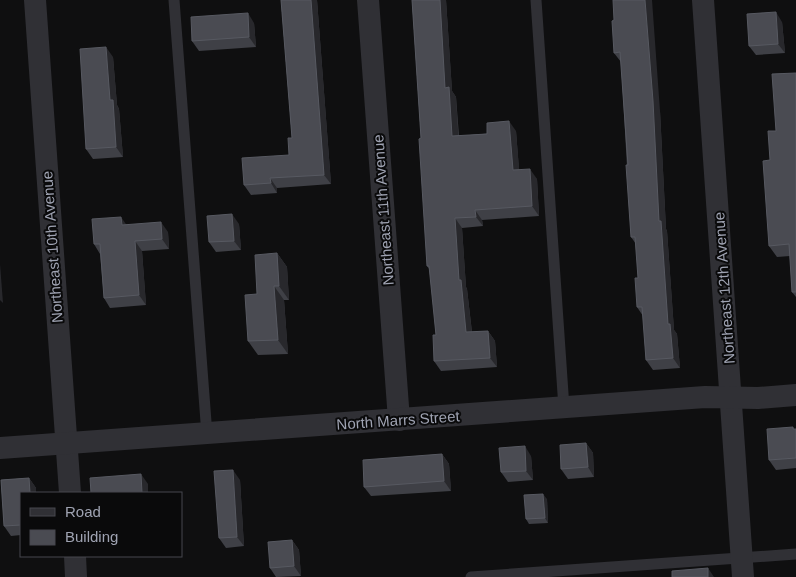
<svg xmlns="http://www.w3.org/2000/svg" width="796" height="577" font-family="Arial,sans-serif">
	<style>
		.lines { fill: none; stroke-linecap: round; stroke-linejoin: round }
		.lane { stroke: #303035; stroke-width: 11 }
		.street { stroke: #303035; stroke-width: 22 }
		.wall { fill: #3f4046 }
		.shaded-wall { fill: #28282c }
		.building { fill: #4a4b52; stroke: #575961 }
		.labels { text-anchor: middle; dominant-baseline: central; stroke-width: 4; stroke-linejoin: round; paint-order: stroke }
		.street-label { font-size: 15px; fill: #9fa3b2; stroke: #0a0a0b }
	</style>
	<rect width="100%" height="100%" fill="#0f0f10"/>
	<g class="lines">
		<g class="lane">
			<polyline points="174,0 207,435"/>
			<polyline points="536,0 564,408"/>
			<polyline points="471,577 796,554"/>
		</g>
		<g class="street">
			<polyline points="35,0 70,493"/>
			<polyline points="368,0 399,420"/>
			<polyline points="703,0 743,577"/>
			<polyline points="0,448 705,397 758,398 796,395"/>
			<polyline points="75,556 76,577"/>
		</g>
	</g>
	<g class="wall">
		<polygon points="281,0 317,0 331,184 277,188 277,193 251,195 244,185 289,155 292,138"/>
		<polygon points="412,0 446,0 452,91 456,97 459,136 516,131 519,170 537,179 539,216 482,220 483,226 462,228 466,287 467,289 472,332 488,331 495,341 497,367 441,371 434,361 436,335 430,270 427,266 421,138"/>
		<polygon points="614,20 660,111 666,229 667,231 674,330 677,334 680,368 653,370 646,360 643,316 637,307 638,278 636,244 631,237 621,62 614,53"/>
		<polygon points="782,22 785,53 756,55 749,46"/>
		<polygon points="254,23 256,47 199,51 192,41"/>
		<polygon points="113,57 117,105 119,109 123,157 93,159 86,149"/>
		<polygon points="796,73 796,297 792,292 790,256 777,257 769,246 770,160 776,131"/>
		<polygon points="239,224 241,250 216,252 209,242"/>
		<polygon points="126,225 168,232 169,249 142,251 146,305 110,308 104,298 100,254 94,244"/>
		<polygon points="277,253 287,267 289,300 284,300 288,354 258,355 248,341 257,294"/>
		<polygon points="793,427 794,429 796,429 796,468 776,470 769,460"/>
		<polygon points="586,443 593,453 594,477 568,479 561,469"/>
		<polygon points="442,454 449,464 451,491 371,496 364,487"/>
		<polygon points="531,456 533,480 508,482 501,472"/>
		<polygon points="29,478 36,488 36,493 21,493 21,535 11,536 4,526 1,480"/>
		<polygon points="240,480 244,546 226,548 219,538"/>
		<polygon points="547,499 548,523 529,524 526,519"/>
		<polygon points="292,540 299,550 301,576 276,577 270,568"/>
	</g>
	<g class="shaded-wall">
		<polygon points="311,0 317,0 331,184 324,175"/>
		<polygon points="440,0 446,0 452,91 456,97 459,146 452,136 445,88"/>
		<polygon points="645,0 652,0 660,111 666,229 667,231 674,330 677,334 680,368 673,358 668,324 659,221"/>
		<polygon points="776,12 782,22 785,53 778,44"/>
		<polygon points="248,13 254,23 256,47 249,37"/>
		<polygon points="106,47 113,57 117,105 119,109 123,157 116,147 110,100"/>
		<polygon points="509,121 516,131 520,180 513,170"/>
		<polygon points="530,169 537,179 539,216 532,206"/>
		<polygon points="270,178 277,188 277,193 271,183"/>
		<polygon points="475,210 482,220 483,226 476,217"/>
		<polygon points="232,214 239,224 241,250 234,241"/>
		<polygon points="121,217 128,227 122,225"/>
		<polygon points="455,218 462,228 466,287 467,289 473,342 466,332 459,280"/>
		<polygon points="161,222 168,232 169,249 162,239"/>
		<polygon points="135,241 142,251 146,305 139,295"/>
		<polygon points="277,253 287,267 289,300 279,286"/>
		<polygon points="0,264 3,303 0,300"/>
		<polygon points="274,286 284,300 288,354 278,340"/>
		<polygon points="488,331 495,341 497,367 490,358"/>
		<polygon points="586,443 593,453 594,477 588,467"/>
		<polygon points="525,446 531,456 533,480 526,471"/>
		<polygon points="442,454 449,464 451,491 444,481"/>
		<polygon points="233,470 240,480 244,546 237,537"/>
		<polygon points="141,474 148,484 148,493 142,493"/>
		<polygon points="29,478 36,488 36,493 30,493"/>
		<polygon points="543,494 547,499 548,523 545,518"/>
		<polygon points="292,540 299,550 301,576 294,566"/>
		<polygon points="708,568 714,577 708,577"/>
	</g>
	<g class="building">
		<polygon points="281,0 311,0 324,175 270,178 271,183 244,185 242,158 289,155 288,138 292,138"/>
		<polygon points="412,0 440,0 445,88 449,87 452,136 487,134 487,123 509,121 513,170 530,169 532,206 475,210 476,217 455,218 459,280 461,280 466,332 488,331 490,358 434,361 433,335 436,335 429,266 427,266 419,139 421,138"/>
		<polygon points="613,0 645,0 653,101 659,221 661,221 668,324 670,324 673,358 646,360 642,307 637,307 635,278 638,278 635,237 631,237 626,165 628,165 620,52 614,53 612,21 614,20"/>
		<polygon points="776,12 778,44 749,46 747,14"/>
		<polygon points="248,13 249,37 192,41 191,17"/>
		<polygon points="106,47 110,100 113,100 116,147 86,149 80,49"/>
		<polygon points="796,73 796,292 792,292 789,244 769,246 763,161 770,160 768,131 776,131 772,74"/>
		<polygon points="232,214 234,241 209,242 207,216"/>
		<polygon points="121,217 122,225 161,222 162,239 135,241 139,295 104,298 100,244 94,244 92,219"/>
		<polygon points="277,253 279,286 274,286 278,340 248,341 245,295 257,294 255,255"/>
		<polygon points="793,427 793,429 796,429 796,458 769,460 767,429"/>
		<polygon points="586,443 588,467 561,469 560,445"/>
		<polygon points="525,446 526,471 501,472 499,448"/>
		<polygon points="442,454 444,481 364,487 363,460"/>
		<polygon points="233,470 237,537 219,538 214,471"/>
		<polygon points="141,474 142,493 91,493 90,478"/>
		<polygon points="29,478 30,493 21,493 21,525 4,526 1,480"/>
		<polygon points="543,494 545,518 526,519 524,495"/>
		<polygon points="292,540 294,566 270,568 268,542"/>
		<polygon points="708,568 708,577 672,577 672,571"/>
	</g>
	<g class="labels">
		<g class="street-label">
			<text transform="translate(383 210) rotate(-94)">Northeast 11th Avenue</text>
			<text transform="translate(52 247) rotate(-94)">Northeast 10th Avenue</text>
			<text transform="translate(724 288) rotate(-94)">Northeast 12th Avenue</text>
			<text transform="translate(398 420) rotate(-4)">North Marrs Street</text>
		</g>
	</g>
	<rect x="20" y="492" width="162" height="65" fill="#0a0a0b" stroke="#46474e"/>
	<rect x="30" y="508" width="25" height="8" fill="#303035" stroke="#46474e"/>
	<text x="65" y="517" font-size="15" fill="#9fa3b2">Road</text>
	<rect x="30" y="530" width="25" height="15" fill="#4a4b52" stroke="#46474e"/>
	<text x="65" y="542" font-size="15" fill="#9fa3b2">Building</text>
</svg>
